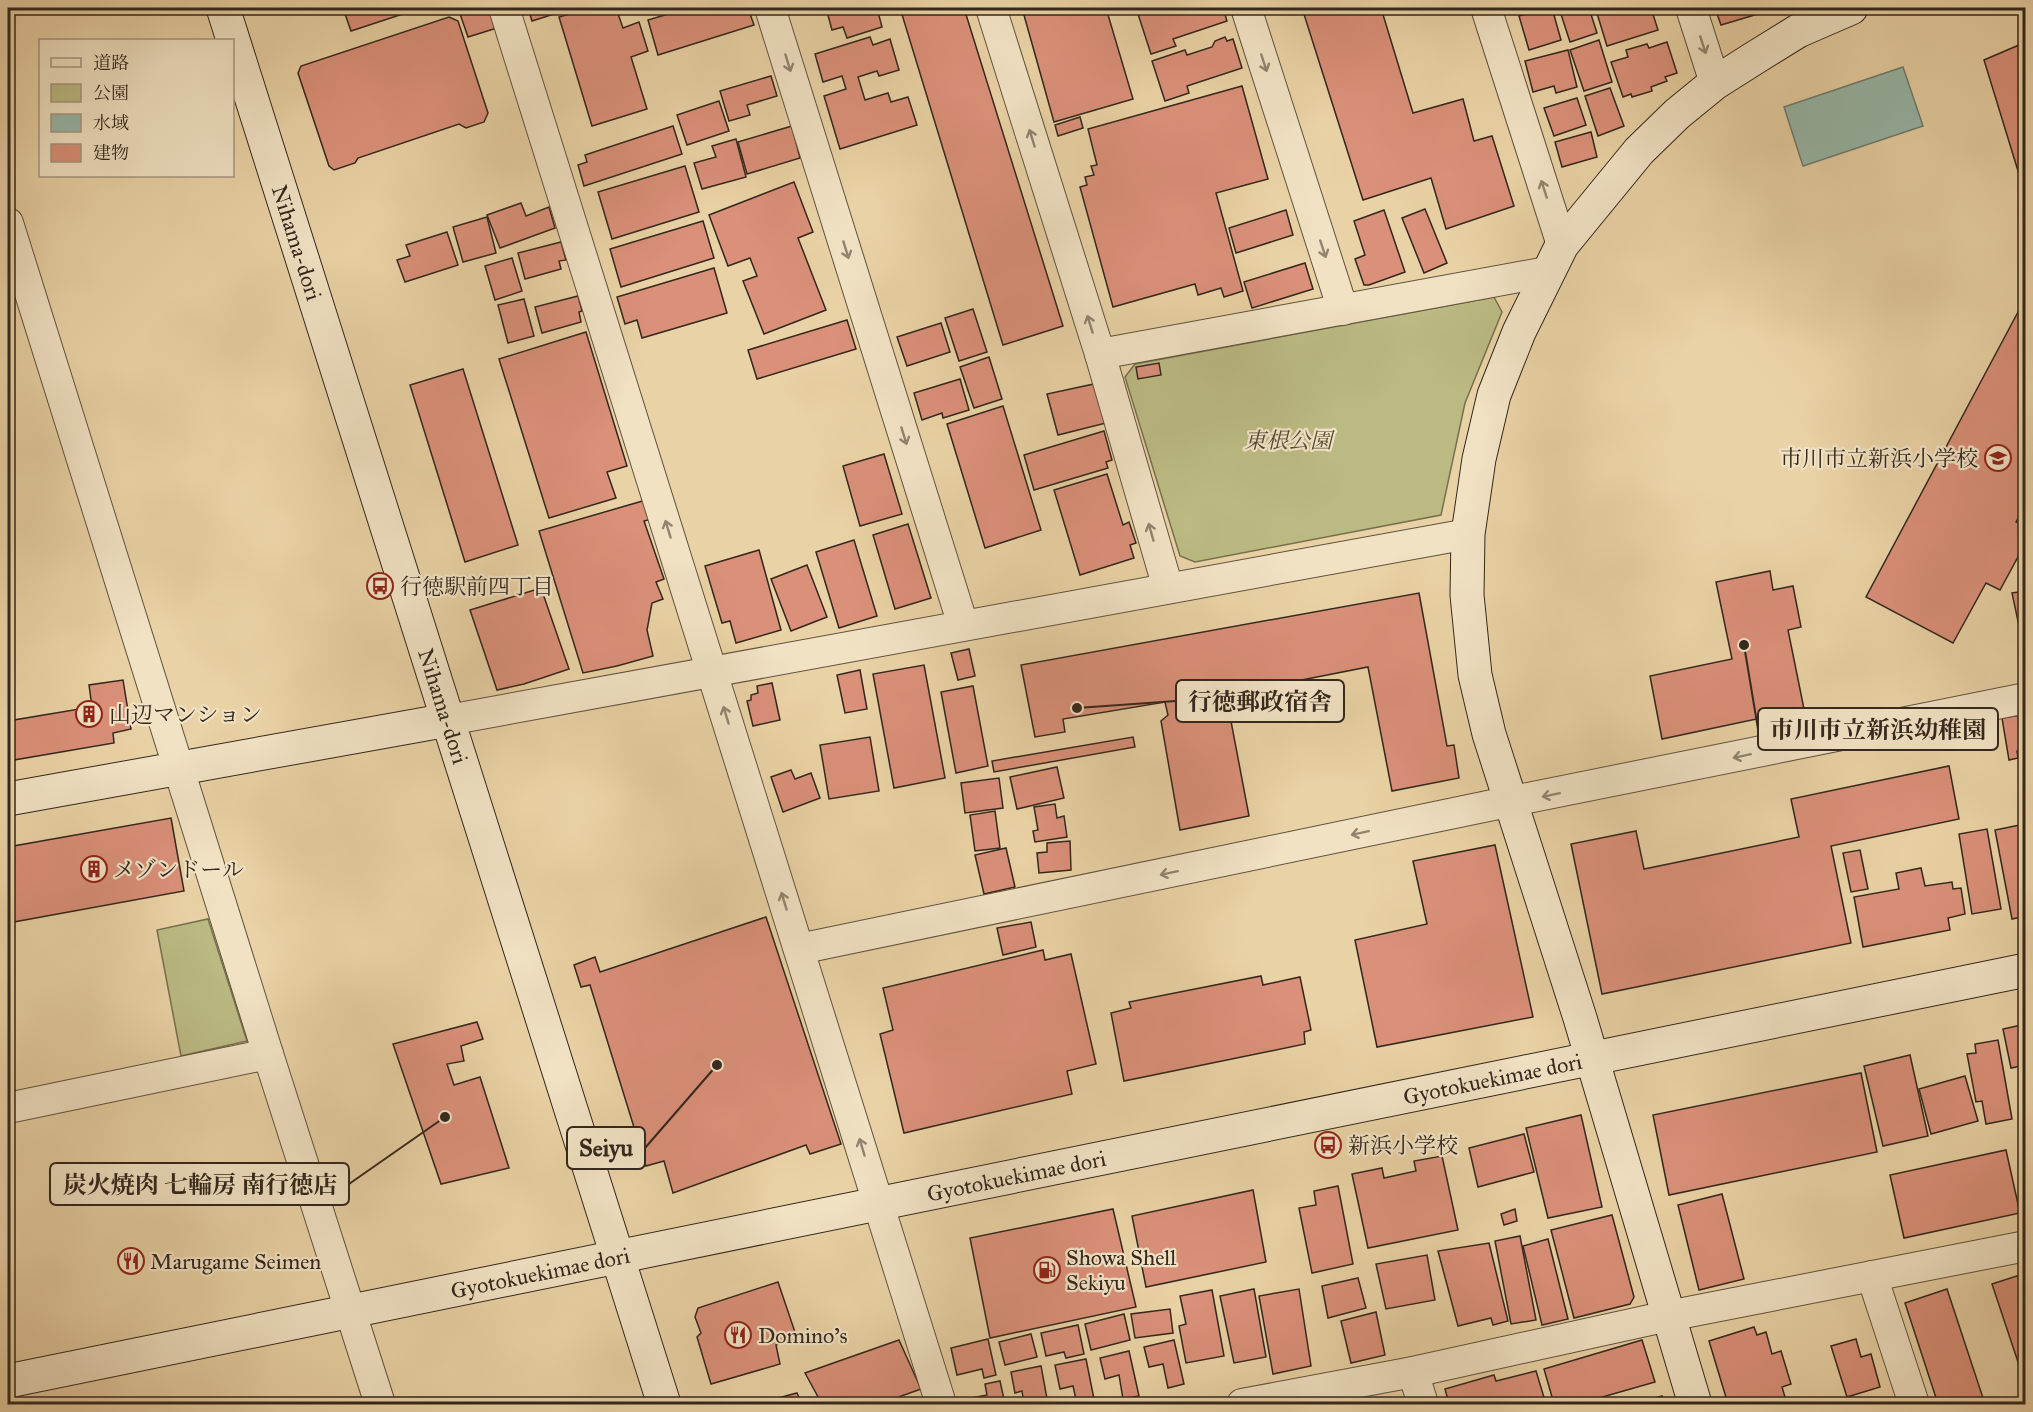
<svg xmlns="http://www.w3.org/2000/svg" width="2033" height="1412" font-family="'IM FELL Great Primer','Noto Serif JP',serif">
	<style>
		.green { fill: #bbba83; stroke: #777050; stroke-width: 1.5 }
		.water { fill: #97b7a9; stroke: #6f7d71; stroke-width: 1.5 }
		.building { fill: #da9079; stroke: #33271d; stroke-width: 1.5 }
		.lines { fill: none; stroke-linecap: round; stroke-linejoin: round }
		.street-casing { stroke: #60523f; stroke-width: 32 }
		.secondary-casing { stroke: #33271d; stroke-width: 35 }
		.street { stroke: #f1e2c4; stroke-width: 30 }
		.secondary { stroke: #f1e2c4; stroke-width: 33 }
		.oneway { stroke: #928470 }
		.labels { text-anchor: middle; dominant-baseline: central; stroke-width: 4.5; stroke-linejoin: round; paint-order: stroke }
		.street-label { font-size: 22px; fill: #33271d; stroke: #f1e2c4 }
		.park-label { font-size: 22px; font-style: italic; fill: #554c36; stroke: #f1e2c4 }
		.poi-label { font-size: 22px; fill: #33271d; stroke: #f1e2c4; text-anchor: start }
		.leader { fill: none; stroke: #33271d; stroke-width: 2 }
		.callout-dot { fill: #33271d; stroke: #f1e2c4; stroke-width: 2 }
		.callout { fill: #f1e2c4; stroke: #33271d; stroke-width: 2 }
		.callout-label { font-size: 24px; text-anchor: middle; font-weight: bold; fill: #33271d }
	</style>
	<rect width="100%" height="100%" fill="#e9d2a5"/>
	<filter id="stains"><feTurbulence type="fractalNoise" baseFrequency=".00333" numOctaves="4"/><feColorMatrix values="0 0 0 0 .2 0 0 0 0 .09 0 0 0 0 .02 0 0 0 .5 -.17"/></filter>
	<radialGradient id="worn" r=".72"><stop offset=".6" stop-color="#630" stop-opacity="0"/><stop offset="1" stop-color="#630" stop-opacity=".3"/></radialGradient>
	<g class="green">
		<polygon points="1494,297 1502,312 1465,403 1441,515 1195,562 1180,556 1125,377 1135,364"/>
		<polygon points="208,919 247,1041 181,1056 157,930"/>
	</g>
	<polygon class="water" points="1903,67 1923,126 1803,166 1784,107"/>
	<g class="building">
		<polygon points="343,8 421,8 351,31"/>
		<polygon points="458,8 491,8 497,28 468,37"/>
		<polygon points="528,8 573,8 532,21"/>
		<polygon points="590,8 616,8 623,28 639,22 648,51 631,57 647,109 592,126 559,17"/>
		<polygon points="688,8 748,8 754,25 658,55 648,20"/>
		<polygon points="826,8 877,8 882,27 847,38 843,27 832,30"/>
		<polygon points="900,8 964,8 1063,326 1003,345"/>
		<polygon points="1022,8 1106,8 1133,99 1054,122"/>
		<polygon points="1157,8 1223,8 1227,21 1173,39 1176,46 1151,54 1138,14"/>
		<polygon points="1302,8 1381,8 1413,113 1463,99 1474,141 1492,136 1514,206 1446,229 1431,178 1363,200"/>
		<polygon points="1545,8 1552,8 1561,40 1529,50 1519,16"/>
		<polygon points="1559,8 1589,8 1597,33 1570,42"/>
		<polygon points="1602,8 1634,9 1651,8 1658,30 1607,46 1596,10"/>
		<polygon points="1715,8 1778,8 1721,25"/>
		<polygon points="449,17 458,21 488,113 484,122 466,128 459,124 358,158 355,163 334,170 329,166 298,73 301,66"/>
		<polygon points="870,37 873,45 890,39 899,70 879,76 877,71 858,77 865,100 888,93 891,102 908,97 917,125 840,149 824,96 846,89 842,76 823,82 815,54"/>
		<polygon points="1225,37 1227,41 1233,39 1242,68 1187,86 1189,93 1165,101 1152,61 1185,50 1187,55 1212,47 1215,41"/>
		<polygon points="1599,40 1612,82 1584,91 1570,50"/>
		<polygon points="1667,42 1677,73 1665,77 1667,81 1651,87 1652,91 1632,97 1631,94 1623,97 1611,62 1628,57 1626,50 1647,44 1649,48"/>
		<polygon points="2026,42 2026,197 1984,60"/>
		<polygon points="1568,50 1577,87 1556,93 1554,86 1533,92 1525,61"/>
		<polygon points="771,76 777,96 747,105 750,115 729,121 720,91"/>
		<polygon points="1242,86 1268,179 1216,193 1243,291 1224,297 1221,288 1198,295 1195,284 1113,307 1080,187 1087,185 1085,177 1094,175 1091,166 1097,165 1088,129"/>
		<polygon points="1610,88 1624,126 1598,136 1585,96"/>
		<polygon points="1577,98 1586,125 1554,136 1544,108"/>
		<polygon points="719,101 729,131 687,145 677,115"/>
		<polygon points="1080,117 1083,128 1058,136 1055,125"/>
		<polygon points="673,126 682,154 584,186 578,165 587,162 585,155"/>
		<polygon points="792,126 800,158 747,174 738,142"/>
		<polygon points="1591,132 1597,157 1562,167 1555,142"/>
		<polygon points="736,139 746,177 702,189 694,163 716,157 712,146"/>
		<polygon points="685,166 699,212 612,239 598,192"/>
		<polygon points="794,182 813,232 798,238 826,310 764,334 743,281 757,276 750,258 728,266 709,215"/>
		<polygon points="521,203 526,216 549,207 555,228 500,248 487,215"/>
		<polygon points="1425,209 1447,263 1424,273 1402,218"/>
		<polygon points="1286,210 1293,235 1236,253 1229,228"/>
		<polygon points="1384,210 1405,272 1369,285 1364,285 1355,259 1365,255 1354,221"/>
		<polygon points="487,217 496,253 463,262 453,227"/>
		<polygon points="703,221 714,258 621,287 610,249"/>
		<polygon points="447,232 458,265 405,282 397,260 410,256 406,245"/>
		<polygon points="561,242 566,260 559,261 561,269 525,279 518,253"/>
		<polygon points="512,258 522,291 495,300 485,266"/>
		<polygon points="1305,263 1313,289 1252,308 1244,282"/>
		<polygon points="714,268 727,313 642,338 637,320 625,324 617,297"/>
		<polygon points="578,296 582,311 579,312 581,322 542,333 535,307"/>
		<polygon points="2026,297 2026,505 2016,522 2026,527 2026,542 2000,590 1986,583 1953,643 1866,597"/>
		<polygon points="524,299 534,336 508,343 498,305"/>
		<polygon points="973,309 987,352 959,361 945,318"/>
		<polygon points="847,320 856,349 757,379 748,350"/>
		<polygon points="941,323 950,352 907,366 897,337"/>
		<polygon points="586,332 627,466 607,472 616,498 549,518 499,359"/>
		<polygon points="989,357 1002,399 974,408 960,367"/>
		<polygon points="1159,363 1161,375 1138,379 1136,367"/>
		<polygon points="463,369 518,545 465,562 410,385"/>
		<polygon points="960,379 969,410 943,418 942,413 922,420 914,393"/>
		<polygon points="1094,384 1106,423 1058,435 1047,394"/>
		<polygon points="1003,406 1041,530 985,548 947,424"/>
		<polygon points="1104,431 1112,460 1106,462 1108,468 1034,490 1024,455"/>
		<polygon points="884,454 902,514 860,526 843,466"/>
		<polygon points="1107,474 1123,525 1129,522 1136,543 1130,545 1134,558 1080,575 1054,490"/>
		<polygon points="646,500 652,519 644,521 664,579 656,582 663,599 652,603 647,630 653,656 617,666 583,673 539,531"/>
		<polygon points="908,524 931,598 895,609 873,535"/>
		<polygon points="854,540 877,616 839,628 816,552"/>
		<polygon points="759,550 781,630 736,643 730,621 722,623 705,566"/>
		<polygon points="807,565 827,617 791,631 771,579"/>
		<polygon points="1770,571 1773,590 1793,586 1801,627 1788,630 1804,709 1662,739 1650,676 1732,659 1716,582"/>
		<polygon points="541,588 569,669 524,684 497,690 470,610"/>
		<polygon points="2026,591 2026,659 2012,593"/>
		<polygon points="1419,593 1447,746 1454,745 1459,778 1392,791 1368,667 1226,695 1249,816 1180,830 1161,721 1168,715 1165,702 1063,719 1065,732 1035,737 1021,665"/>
		<polygon points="969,649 975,676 958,680 951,653"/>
		<polygon points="924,665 945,778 894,788 873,674"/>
		<polygon points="860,670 867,709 845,713 837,675"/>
		<polygon points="123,680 131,729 113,733 114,743 8,761 8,721 92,707 89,685"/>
		<polygon points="772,683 780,720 753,726 747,701 751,700 751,695 758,693 757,686"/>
		<polygon points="973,686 988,766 956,773 941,692"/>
		<polygon points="2026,714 2026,749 2017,751 2018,758 2009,760 2002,718"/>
		<polygon points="870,737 879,791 829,799 820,745"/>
		<polygon points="1133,737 1135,747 994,772 992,761"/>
		<polygon points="1949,766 1959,819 1831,846 1851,943 1602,994 1571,844 1636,831 1644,869 1799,837 1791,799"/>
		<polygon points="1057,767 1064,798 1017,809 1010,777"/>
		<polygon points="791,770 795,779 811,773 820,798 783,812 771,777"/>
		<polygon points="999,778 1003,808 965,813 961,783"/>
		<polygon points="1055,804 1057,818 1064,816 1067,837 1035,842 1033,831 1038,830 1034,807"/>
		<polygon points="995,811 1000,848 975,851 970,815"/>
		<polygon points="171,818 184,891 8,923 8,847"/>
		<polygon points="2025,824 2026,916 2012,919 1995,830"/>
		<polygon points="1987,829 2001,909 1972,914 1959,834"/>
		<polygon points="1070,841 1071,870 1039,873 1037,853 1047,852 1047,843"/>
		<polygon points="1495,845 1533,1017 1377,1047 1355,940 1427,924 1413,861"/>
		<polygon points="1006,848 1015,887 984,894 975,855"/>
		<polygon points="1860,850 1868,889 1851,892 1843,853"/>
		<polygon points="1921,868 1925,886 1952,882 1953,889 1961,888 1965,914 1948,918 1950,930 1863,947 1854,897 1899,889 1896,873"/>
		<polygon points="766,917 841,1144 810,1154 806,1145 673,1193 664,1161 646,1166 590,985 581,987 574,965 595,957 600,972"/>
		<polygon points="1031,922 1036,947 1003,955 997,928"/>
		<polygon points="1043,950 1045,960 1071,954 1096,1064 1067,1071 1072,1094 904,1133 880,1034 893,1030 883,988"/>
		<polygon points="1261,976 1263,985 1300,977 1311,1030 1304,1032 1305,1044 1124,1081 1111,1013 1131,1008 1129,1002"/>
		<polygon points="477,1022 483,1039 461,1046 464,1061 447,1064 454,1085 480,1077 509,1168 441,1184 393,1044"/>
		<polygon points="2026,1024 2026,1065 2011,1068 2003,1029"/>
		<polygon points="1998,1040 2012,1119 1986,1124 1982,1101 1976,1102 1967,1054 1976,1053 1975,1044"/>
		<polygon points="1910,1055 1928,1136 1883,1146 1864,1066"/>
		<polygon points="1861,1073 1877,1152 1669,1195 1653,1115"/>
		<polygon points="1965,1076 1978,1121 1931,1134 1919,1089"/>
		<polygon points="1581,1115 1602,1207 1548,1218 1526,1128"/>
		<polygon points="1524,1134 1534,1172 1478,1187 1469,1148"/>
		<polygon points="2006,1150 2020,1213 1904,1238 1890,1175"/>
		<polygon points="1442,1156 1458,1230 1368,1248 1352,1174 1382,1168 1384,1178 1416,1171 1414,1161"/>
		<polygon points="1338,1186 1353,1264 1312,1273 1299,1208 1316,1205 1314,1191"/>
		<polygon points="1253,1190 1266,1262 1146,1287 1132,1216"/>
		<polygon points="1722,1194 1744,1279 1699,1290 1678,1205"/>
		<polygon points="1113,1209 1136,1307 990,1338 970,1238"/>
		<polygon points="1515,1209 1517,1221 1504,1225 1501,1214"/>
		<polygon points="1612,1215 1634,1297 1630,1304 1574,1318 1551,1230"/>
		<polygon points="1520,1236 1536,1320 1511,1324 1495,1241"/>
		<polygon points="1548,1239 1568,1319 1542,1325 1523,1246"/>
		<polygon points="1489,1243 1508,1321 1493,1325 1491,1318 1458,1326 1438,1251"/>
		<polygon points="1427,1255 1435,1300 1386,1309 1376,1264"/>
		<polygon points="2026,1273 2026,1386 1992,1284"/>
		<polygon points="1358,1278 1366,1308 1328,1318 1322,1286"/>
		<polygon points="778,1282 797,1338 776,1345 780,1364 711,1384 697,1337 701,1333 695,1317 698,1308"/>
		<polygon points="1254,1289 1266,1357 1234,1363 1220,1296"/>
		<polygon points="1299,1289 1311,1366 1273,1374 1259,1296"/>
		<polygon points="1947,1289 1985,1404 1938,1404 1905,1303"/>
		<polygon points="1212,1290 1224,1356 1186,1363 1179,1326 1186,1324 1180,1296"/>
		<polygon points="1170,1309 1173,1333 1135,1338 1131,1314"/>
		<polygon points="1376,1312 1385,1355 1351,1363 1341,1321"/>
		<polygon points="1124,1314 1130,1340 1091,1350 1085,1324"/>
		<polygon points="1078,1325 1084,1354 1066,1358 1064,1352 1046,1356 1041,1333"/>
		<polygon points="1754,1327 1757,1335 1766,1332 1772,1354 1781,1351 1791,1384 1782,1387 1787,1404 1728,1404 1709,1341"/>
		<polygon points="1031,1334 1037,1357 1005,1365 999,1342"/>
		<polygon points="988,1339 996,1375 984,1378 982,1369 957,1375 951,1348"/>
		<polygon points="1856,1339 1861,1357 1871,1354 1880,1387 1847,1397 1831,1346"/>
		<polygon points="899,1340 921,1389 879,1404 822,1404 805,1373"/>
		<polygon points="1174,1340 1184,1384 1168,1388 1163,1364 1149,1367 1144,1347"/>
		<polygon points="1642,1340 1655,1382 1578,1404 1554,1404 1544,1369"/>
		<polygon points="1129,1351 1139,1396 1123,1399 1119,1375 1105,1379 1100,1358"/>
		<polygon points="1086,1359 1095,1404 1077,1404 1073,1386 1060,1389 1055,1365"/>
		<polygon points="1041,1366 1048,1404 1024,1404 1022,1391 1015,1393 1011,1372"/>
		<polygon points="1536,1371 1546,1404 1449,1404 1445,1389 1494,1375 1496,1381"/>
		<polygon points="1000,1381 1005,1404 968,1404 966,1399 987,1395 985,1384"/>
		<polygon points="797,1393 802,1404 755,1404"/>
		<polygon points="1662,1396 1665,1404 1636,1404"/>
	</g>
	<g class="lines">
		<defs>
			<g id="street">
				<polyline points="504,8 941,1404"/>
				<polyline points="770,8 963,625"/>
				<polyline points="991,8 1100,354 1168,588"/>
				<polyline points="1246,8 1343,310"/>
				<polyline points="1486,8 1562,245"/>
				<polyline points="1691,8 1715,83"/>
				<polyline points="8,223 268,1054 380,1404"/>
				<polyline points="1100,354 1547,272"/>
				<polyline points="448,720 1468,534"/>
				<polyline points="799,949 1488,806 2026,698"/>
				<polyline points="8,1108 268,1054"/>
				<polyline points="1872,1276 1914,1404"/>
				<polyline points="1413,1372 1423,1404"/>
				<polyline points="1242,1404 1413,1372 1668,1316 2026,1246"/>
			</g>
			<g id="secondary">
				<path id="s1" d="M223 8 664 1404"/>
				<polyline points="8,799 448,720"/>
				<path id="s2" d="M8 1381 2026 970"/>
				<polyline points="1695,1404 1580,1018 1489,734 1475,675 1467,595 1468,534 1479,459 1494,395 1519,332 1562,245 1639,151 1677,114 1715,83 1756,57 1798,31 1851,8"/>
			</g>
		</defs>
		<use href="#street" class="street-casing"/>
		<use href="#secondary" class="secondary-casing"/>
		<use href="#street" class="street"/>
		<use href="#secondary" class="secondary"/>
	</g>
	<defs><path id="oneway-shaft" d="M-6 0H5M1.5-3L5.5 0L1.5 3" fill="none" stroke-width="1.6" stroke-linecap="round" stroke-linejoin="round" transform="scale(1.5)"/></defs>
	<g class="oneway">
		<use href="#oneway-shaft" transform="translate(1703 45) rotate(72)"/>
		<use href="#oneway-shaft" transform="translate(788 63) rotate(73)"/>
		<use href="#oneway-shaft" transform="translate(1264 63) rotate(72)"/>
		<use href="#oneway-shaft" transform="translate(1032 138) rotate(-107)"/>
		<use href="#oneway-shaft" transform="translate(1544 189) rotate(-108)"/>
		<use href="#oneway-shaft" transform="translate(1323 249) rotate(72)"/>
		<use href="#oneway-shaft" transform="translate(846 250) rotate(73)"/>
		<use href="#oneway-shaft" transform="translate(1090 324) rotate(-107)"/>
		<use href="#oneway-shaft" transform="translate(904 436) rotate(73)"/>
		<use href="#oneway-shaft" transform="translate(668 529) rotate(-107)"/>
		<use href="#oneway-shaft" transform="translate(1151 532) rotate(-106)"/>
		<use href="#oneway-shaft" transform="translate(726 715) rotate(-107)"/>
		<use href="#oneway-shaft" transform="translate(1742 756) rotate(168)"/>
		<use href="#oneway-shaft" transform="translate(1551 795) rotate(168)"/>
		<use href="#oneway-shaft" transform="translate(1360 833) rotate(168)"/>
		<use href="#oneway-shaft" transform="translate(1169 873) rotate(168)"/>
		<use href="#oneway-shaft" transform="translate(784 901) rotate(-107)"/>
		<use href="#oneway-shaft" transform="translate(862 1147) rotate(-107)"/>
	</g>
	<defs>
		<symbol id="school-ring" viewBox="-11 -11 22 22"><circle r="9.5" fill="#f1e2c4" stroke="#8f2418" stroke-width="1.5"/><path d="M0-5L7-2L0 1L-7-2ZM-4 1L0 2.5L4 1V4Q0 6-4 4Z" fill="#8f2418"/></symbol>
		<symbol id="bus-ring" viewBox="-11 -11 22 22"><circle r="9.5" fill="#f1e2c4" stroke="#8f2418" stroke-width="1.5"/><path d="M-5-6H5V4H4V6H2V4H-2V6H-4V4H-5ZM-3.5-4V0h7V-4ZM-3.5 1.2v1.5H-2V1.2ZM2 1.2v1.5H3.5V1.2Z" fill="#8f2418"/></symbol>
		<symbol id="building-ring" viewBox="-11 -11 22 22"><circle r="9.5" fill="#f1e2c4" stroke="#8f2418" stroke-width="1.5"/><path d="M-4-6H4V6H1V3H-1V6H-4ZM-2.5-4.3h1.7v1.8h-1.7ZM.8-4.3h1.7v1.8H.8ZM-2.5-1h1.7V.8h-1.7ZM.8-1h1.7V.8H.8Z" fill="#8f2418"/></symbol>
		<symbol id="restaurant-ring" viewBox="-11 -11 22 22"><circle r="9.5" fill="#f1e2c4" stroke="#8f2418" stroke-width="1.5"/><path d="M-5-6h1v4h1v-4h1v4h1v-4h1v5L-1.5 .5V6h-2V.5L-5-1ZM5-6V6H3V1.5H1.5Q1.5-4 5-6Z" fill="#8f2418"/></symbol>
		<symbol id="fuel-ring" viewBox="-11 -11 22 22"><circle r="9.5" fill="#f1e2c4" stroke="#8f2418" stroke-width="1.5"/><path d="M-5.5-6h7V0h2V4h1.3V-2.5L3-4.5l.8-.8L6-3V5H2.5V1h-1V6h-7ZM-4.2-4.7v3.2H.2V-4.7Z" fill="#8f2418"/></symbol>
	</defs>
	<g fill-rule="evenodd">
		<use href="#school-ring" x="1983" y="443" width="30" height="30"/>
		<use href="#bus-ring" x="365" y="571" width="30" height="30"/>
		<use href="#building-ring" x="74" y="699" width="30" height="30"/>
		<use href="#building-ring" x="79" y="854" width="30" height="30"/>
		<use href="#bus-ring" x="1313" y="1130" width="30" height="30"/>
		<use href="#restaurant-ring" x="116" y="1246" width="30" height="30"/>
		<use href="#fuel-ring" x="1032" y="1255" width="30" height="30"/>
		<use href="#restaurant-ring" x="723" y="1320" width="30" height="30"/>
	</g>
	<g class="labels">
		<g class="street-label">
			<text stroke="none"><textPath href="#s1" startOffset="246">Nihama-dori</textPath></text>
			<text stroke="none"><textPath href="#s1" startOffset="732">Nihama-dori</textPath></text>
			<text stroke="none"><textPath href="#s2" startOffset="1515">Gyotokuekimae dori</textPath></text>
			<text stroke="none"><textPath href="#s2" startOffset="1029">Gyotokuekimae dori</textPath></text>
			<text stroke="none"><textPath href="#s2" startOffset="543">Gyotokuekimae dori</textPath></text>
		</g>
		<g class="park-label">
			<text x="1288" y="440">東根公園</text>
		</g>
		<g class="poi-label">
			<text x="1978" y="458" text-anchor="end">市川市立新浜小学校</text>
			<text x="400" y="586">行徳駅前四丁目</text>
			<text x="109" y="714">山辺マンション</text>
			<text x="113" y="869">メゾンドール</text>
			<text x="1348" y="1145">新浜小学校</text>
			<text x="1066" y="1257">Showa Shell<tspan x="1066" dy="25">Sekiyu</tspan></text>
			<text x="150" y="1261">Marugame Seimen</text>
			<text x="758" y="1335">Domino's</text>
		</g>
	</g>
	<path class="leader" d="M1077 708L1176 701M1744 645L1758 729M717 1065L645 1148M445 1117L349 1184"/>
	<g class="callout-dot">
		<circle cx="1077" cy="708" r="6"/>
		<circle cx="1744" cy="645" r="6"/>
		<circle cx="717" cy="1065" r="6"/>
		<circle cx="445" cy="1117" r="6"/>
	</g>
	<g class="callout">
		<rect x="1176" y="680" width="168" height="42" rx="6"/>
		<rect x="1758" y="708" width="240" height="42" rx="6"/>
		<rect x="567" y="1127" width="78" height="42" rx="6"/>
		<rect x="50" y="1163" width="299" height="42" rx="6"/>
	</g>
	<g class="callout-label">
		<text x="1260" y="710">行徳郵政宿舎</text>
		<text x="1878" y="738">市川市立新浜幼稚園</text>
		<text x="606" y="1156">Seiyu</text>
		<text x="200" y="1193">炭火焼肉 七輪房 南行徳店</text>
	</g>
	<rect width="2033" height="1412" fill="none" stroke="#e9d2a5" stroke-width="30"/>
	<rect x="9" y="9" width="2015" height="1394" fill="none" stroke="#33271d" stroke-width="3"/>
	<rect x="15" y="15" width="2003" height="1382" fill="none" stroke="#33271d" stroke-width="1.5"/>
	<rect x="39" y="39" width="195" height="138" fill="#f1e2c4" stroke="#a59781" stroke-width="1.5"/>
	<rect x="51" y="58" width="30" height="9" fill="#f1e2c4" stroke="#a59781" stroke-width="1.5"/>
	<text x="93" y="69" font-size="18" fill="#33271d">道路</text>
	<rect x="51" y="84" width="30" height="18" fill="#bbba83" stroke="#a59781" stroke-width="1.5"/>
	<text x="93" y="99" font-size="18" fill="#33271d">公園</text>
	<rect x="51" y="114" width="30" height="18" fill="#97b7a9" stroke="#a59781" stroke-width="1.5"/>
	<text x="93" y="129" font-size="18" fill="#33271d">水域</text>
	<rect x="51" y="144" width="30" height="18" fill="#da9079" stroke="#a59781" stroke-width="1.5"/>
	<text x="93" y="159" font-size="18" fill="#33271d">建物</text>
	<rect width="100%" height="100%" filter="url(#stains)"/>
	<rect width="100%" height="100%" fill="url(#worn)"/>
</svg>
